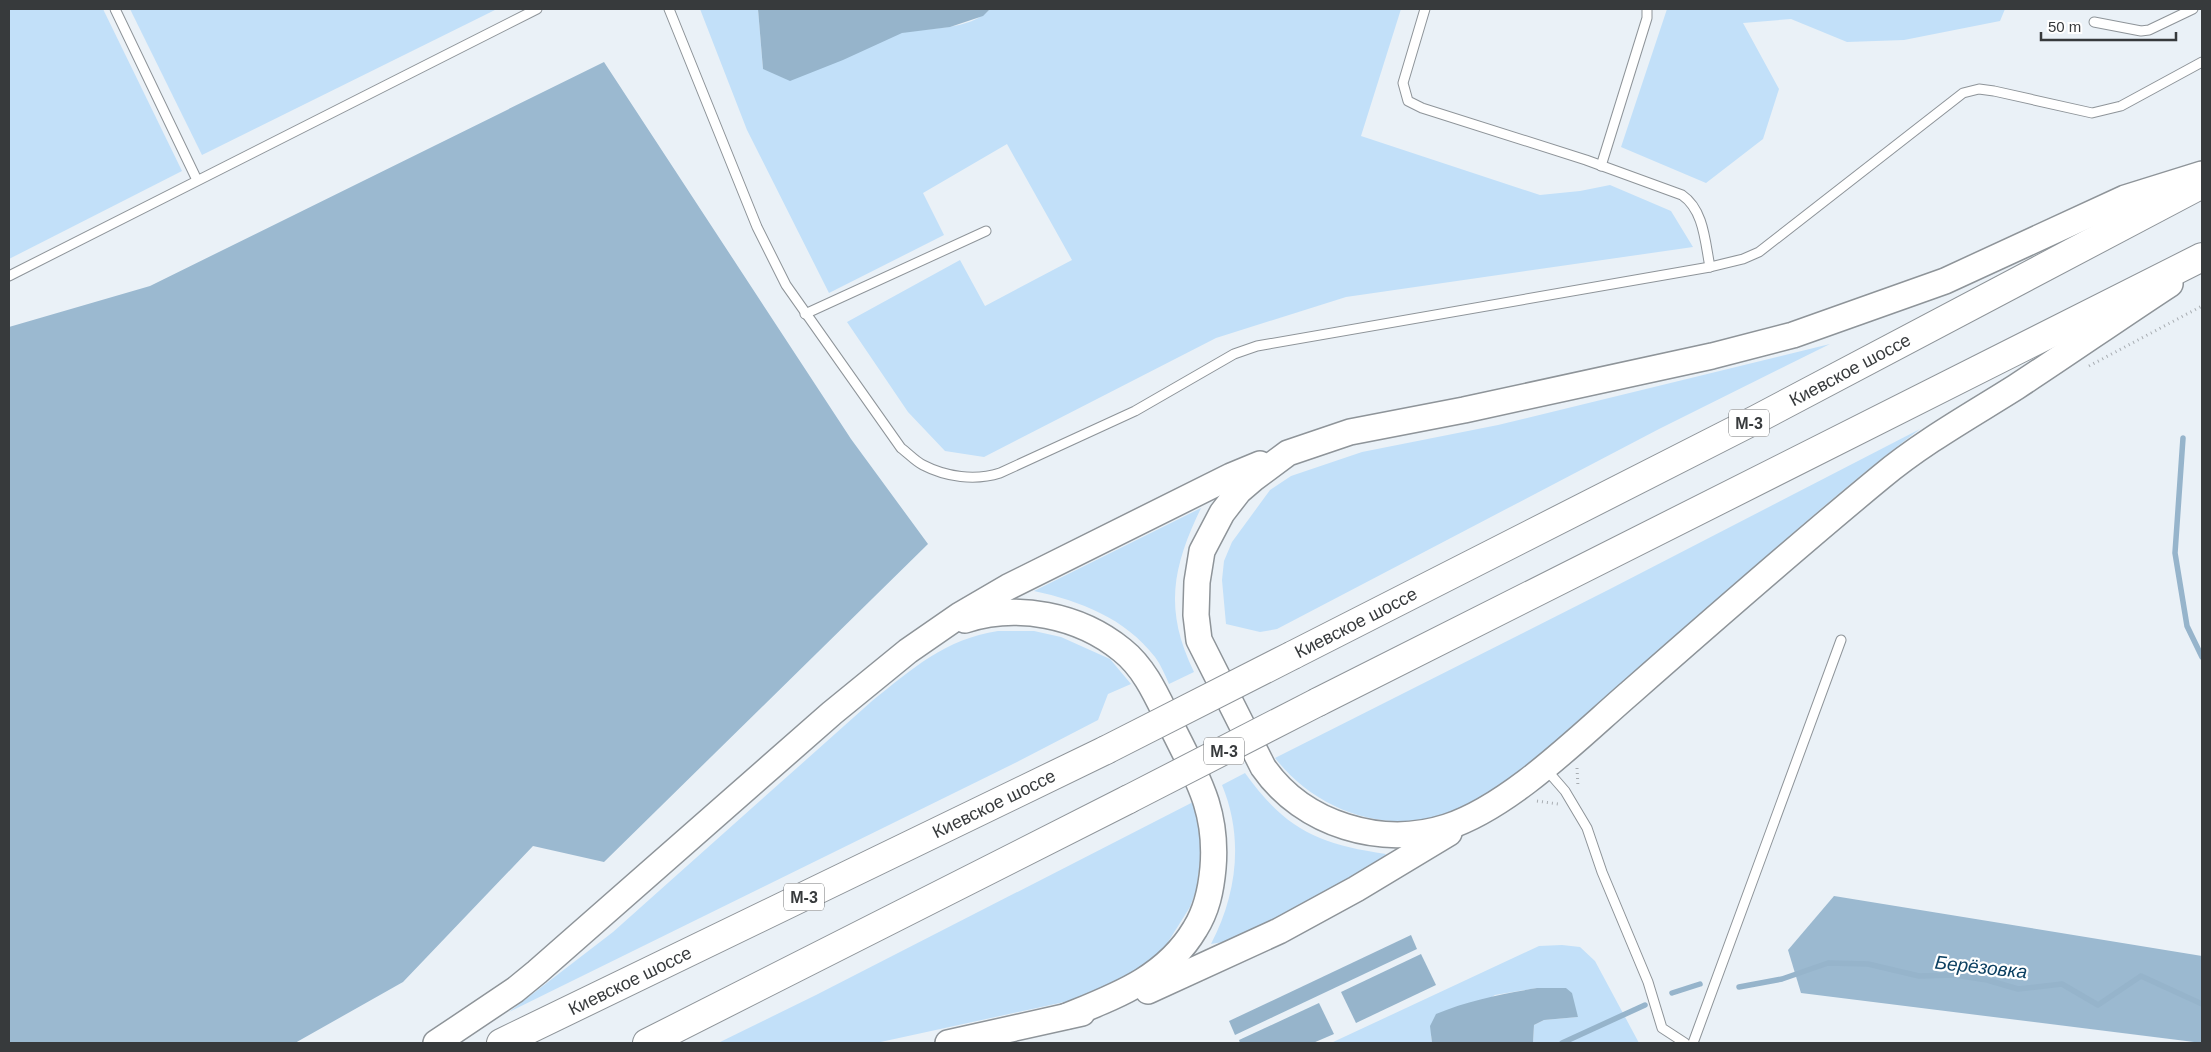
<svg xmlns="http://www.w3.org/2000/svg" width="2211" height="1052" font-family="Arial,sans-serif">
	<style>
		.green { fill: #c2e0f9 }
		.forest { fill: #9bb9d0 }
		.water { fill: #96b4cb }
		.lines { fill: none; stroke-linecap: round; stroke-linejoin: round }
		.stream { stroke: #96b4cb; stroke-width: 5.5 }
		.lane-casing { stroke: #8e9499; stroke-width: 11 }
		.secondary-casing { stroke: #8e9499; stroke-width: 28 }
		.highway-casing { stroke: #8e9499; stroke-width: 30 }
		.path { stroke: #a8adb2; stroke-width: 3; stroke-dasharray: 1 4; stroke-linecap: butt }
		.lane { stroke: #fff; stroke-width: 9 }
		.secondary { stroke: #fff; stroke-width: 25 }
		.highway { stroke: #fff; stroke-width: 28 }
		.highway-bridge-casing { stroke: #8e9499; stroke-width: 30; stroke-linecap: butt }
		.highway-bridge { stroke: #fff; stroke-width: 28 }
		.labels { text-anchor: middle; dominant-baseline: central; stroke-width: 4.5; stroke-linejoin: round; paint-order: stroke }
		.shield { fill: #fff; stroke: #737576; stroke-width: 1 }
		.shield-label { font-size: 16px; font-weight: bold; fill: #373a3c }
		.street-label { font-size: 18px; fill: #373a3c; stroke: #fff }
		.water-label { font-size: 19px; font-style: italic; fill: #0d4162; stroke: #fff }
	</style>
	<rect width="100%" height="100%" fill="#eaf1f7"/>
	<g class="green">
		<polygon points="9,9 103,9 182,171 9,259"/>
		<polygon points="130,9 497,9 202,155"/>
		<path d="M700 9H758L763 69C809 57 854 44 900 33 928 27 970 31 990 9H1401L1361 136 1540 195 1580 191 1610 185 1671 211 1693 247 1346 297 1216 338 984 457 945 451 908 412 847 322 960 260 985 306 1072 260 1007 144 923 193 944 235 829 293 747 130Z"/>
		<polygon points="1667,9 2005,9 2000,21 1904,40 1847,42 1791,19 1743,23 1779,89 1763,139 1706,183 1621,147"/>
		<polygon points="1830,344 1659,429 1277,629 1260,632 1226,624 1222,580 1224,561 1232,542 1270,490 1291,476 1362,452 1498,425"/>
		<path d="M1920 429C1814 509 1719 600 1619 687 1572 728 1504 796 1444 815 1381 834 1315 809 1275 758L1610 589Z"/>
		<path d="M1201 508C1172 568 1164 610 1194 672L1169 684C1165 675 1161 665 1155 657 1125 618 1080 601 1034 591Z"/>
		<path d="M998 631H1034L1061 637 1110 659 1131 684 1108 694 1098 720 1015 763 509 1012 613 932 872 701C912 669 945 639 998 631Z"/>
		<path d="M1245 773C1286 830 1318 844 1386 854L1381 861 1285 915 1223 942 1211 944C1237 894 1244 838 1222 785Z"/>
		<polygon points="1195,801 1201,831 1202,849 1196,891 1190,907 1163,950 1152,960 1119,981 1078,999 876,1043 718,1043 816,995"/>
		<polygon points="1562,945 1580,947 1595,961 1639,1043 1533,1043 1534,1025 1544,1020 1578,1017 1566,988 1537,988 1495,995 1431,1036 1432,1043 1331,1043 1539,946"/>
	</g>
	<g class="forest">
		<polygon points="604,62 851,439 928,544 604,862 533,846 403,982 295,1043 9,1043 9,327 150,286"/>
		<polygon points="1834,896 2202,956 2202,1043 1801,993 1788,950"/>
	</g>
	<g class="water">
		<polygon points="758,9 990,9 983,16 950,27 902,33 843,60 790,81 763,69"/>
		<polygon points="1411,935 1417,949 1235,1035 1229,1021"/>
		<polygon points="1421,954 1436,985 1356,1023 1341,992"/>
		<path d="M1537 988H1566L1572 993 1578 1017 1544 1020 1534 1025 1533 1043H1432L1430 1026 1436 1014C1469 1000 1502 994 1537 988Z"/>
		<polygon points="1319,1003 1334,1034 1313,1043 1240,1043 1239,1040"/>
	</g>
	<g class="lines">
		<g class="stream">
			<polyline points="2183,438 2175,553 2187,626 2202,657"/>
			<polyline points="1739,987 1782,979 1828,963 1868,964 1919,976 1955,975 1987,980 2018,989 2062,984 2098,1005 2141,976 2202,1004"/>
			<polyline points="1672,993 1700,984"/>
			<polyline points="1562,1043 1645,1005"/>
		</g>
		<defs>
			<g id="lane">
				<polyline points="115,9 197,180"/>
				<path d="M669 9 757 227 786 285 901 448C908 453 915 461 923 465 946 477 975 481 1000 473L1135 411 1234 354 1257 346 1710 267 1743 259 1759 252 1963 93 1979 89 1994 91 2092 113 2121 106 2202 62"/>
				<path d="M1425 9 1403 83 1408 101 1422 108 1586 160 1682 195C1704 210 1705 242 1710 267"/>
				<polyline points="2094,22 2141,31 2149,30 2193,9"/>
				<polyline points="1601,166 1647,18 1647,9"/>
				<polyline points="9,276 537,9"/>
				<polyline points="805,314 986,231"/>
				<polyline points="1545,768 1565,791 1587,828 1602,872 1648,982 1662,1028 1685,1043"/>
				<polyline points="1693,1043 1841,640"/>
			</g>
			<g id="secondary">
				<path d="M2170 284C2118 318 2068 353 2016 387 1970 416 1923 442 1881 477 1796 547 1714 619 1631 692 1580 736 1511 806 1447 827 1382 848 1303 825 1263 767L1199 640 1196 615 1197 582 1202 551 1222 513 1239 491 1253 479 1288 453 1350 432 1464 410 1712 356 1793 335 1945 281 2125 198 2202 174"/>
				<path d="M965 620C1017 603 1079 615 1122 650 1146 669 1158 699 1171 725 1196 776 1218 809 1213 868 1211 890 1207 910 1195 929 1166 978 1116 996 1067 1016"/>
				<polyline points="1148,991 1279,931 1356,889 1449,833"/>
				<polyline points="436,1043 515,990 537,972 832,713 908,651 960,615 1008,587 1231,476 1260,464"/>
				<polyline points="948,1043 1082,1013"/>
			</g>
			<g id="highway">
				<polyline points="1293,655 1757,419 2202,184"/>
				<polyline points="1318,702 2202,257"/>
				<polyline points="501,1043 1106,750"/>
				<polyline points="647,1043 1129,799"/>
			</g>
		</defs>
		<use href="#lane" class="lane-casing"/>
		<use href="#secondary" class="secondary-casing"/>
		<use href="#highway" class="highway-casing"/>
		<g class="path">
			<polyline points="2089,366 2202,306"/>
			<polyline points="1577,768 1578,787"/>
			<polyline points="1537,801 1558,804"/>
		</g>
		<use href="#lane" class="lane"/>
		<use href="#secondary" class="secondary"/>
		<use href="#highway" class="highway"/>
		<defs>
			<g id="highway-bridge">
				<polyline points="1106,750 1293,655"/>
				<polyline points="1129,799 1318,702"/>
			</g>
		</defs>
		<use href="#highway-bridge" class="highway-bridge-casing"/>
		<use href="#highway-bridge" class="highway-bridge"/>
	</g>
	<g class="labels">
		<g class="shield">
			<rect x="1729" y="409.5" width="40" height="27" rx="4"/>
			<rect x="1204" y="737.5" width="40" height="27" rx="4"/>
			<rect x="784" y="883.5" width="40" height="27" rx="4"/>
		</g>
		<g class="shield-label">
			<text x="1749" y="423">М-3</text>
			<text x="1224" y="751">М-3</text>
			<text x="804" y="897">М-3</text>
		</g>
		<g class="street-label">
			<text transform="translate(1850 370) rotate(-28)">Киевское шоссе</text>
			<text transform="translate(1356 623) rotate(-27)">Киевское шоссе</text>
			<text transform="translate(994 804) rotate(-26)">Киевское шоссе</text>
			<text transform="translate(630 981) rotate(-26)">Киевское шоссе</text>
		</g>
		<g class="water-label">
			<text transform="translate(1981 967) rotate(6)">Берёзовка</text>
		</g>
	</g>
	<rect width="2211" height="1052" fill="none" stroke="#373a3c" stroke-width="20"/>
	<path d="M2041 32v8h135v-8" fill="none" stroke="#373a3c" stroke-width="2.5"/>
	<text x="2048" y="32" font-size="15" fill="#373a3c" stroke="#ffffff" stroke-width="4" paint-order="stroke">50 m</text>
</svg>
